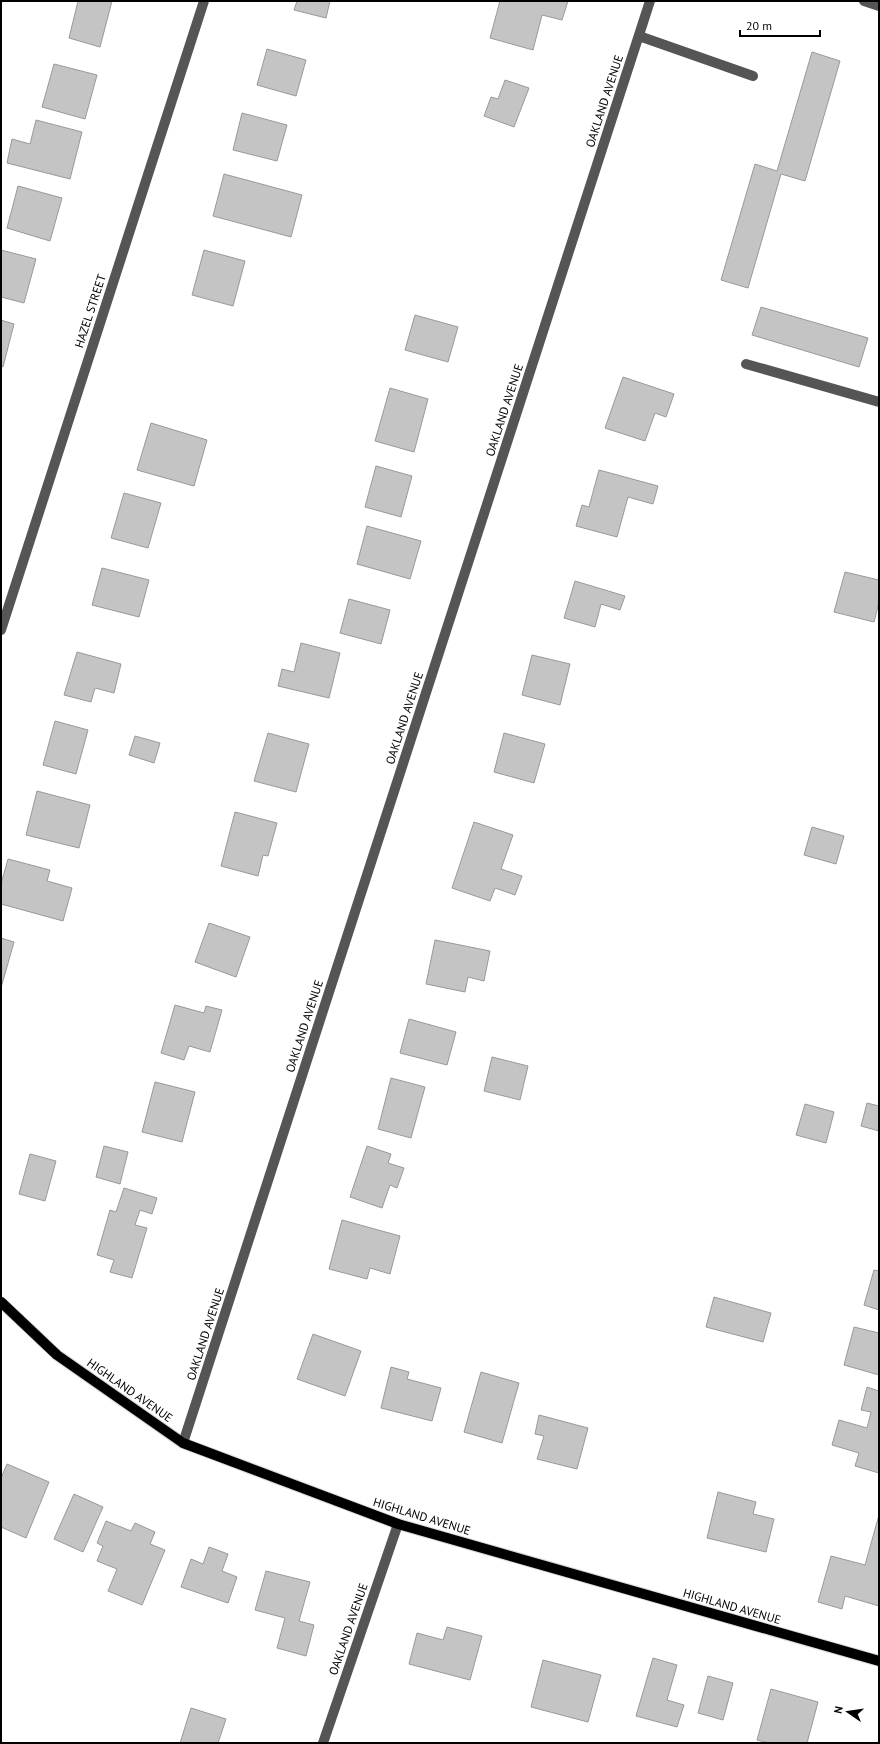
<svg xmlns="http://www.w3.org/2000/svg" width="880" height="1744" font-family="'PT Sans',sans-serif">
	<style>
		.building { fill: #c4c4c4; stroke: #999 }
		.lines { fill: none; stroke-linecap: round; stroke-linejoin: round }
		.major-casing { stroke: #dbdbdb; stroke-width: 12 }
		.minor { stroke: #555; stroke-width: 10 }
		.major { stroke: #000; stroke-width: 10 }
		.labels { text-anchor: middle; dominant-baseline: central; stroke-width: 3; stroke-linejoin: round; paint-order: stroke }
		.street-label { font-size: 12px; fill: #000; stroke: #fff }
	</style>
	<rect width="100%" height="100%" fill="#fff"/>
	<g class="building">
		<polygon points="78,1 112,1 100,47 69,38"/>
		<polygon points="297,1 330,1 326,18 294,10"/>
		<polygon points="500,1 568,1 562,20 542,15 533,50 490,38"/>
		<polygon points="267,49 306,60 296,96 257,85"/>
		<polygon points="812,52 840,61 805,181 781,174 748,288 721,280 755,164 777,171"/>
		<polygon points="54,64 97,75 85,119 42,107"/>
		<polygon points="505,80 529,88 514,127 484,116 491,97 498,99"/>
		<polygon points="242,113 287,125 277,161 233,150"/>
		<polygon points="36,120 82,132 70,179 7,163 12,139 30,144"/>
		<polygon points="224,174 302,195 291,237 213,216"/>
		<polygon points="18,186 62,198 50,241 7,228"/>
		<polygon points="1,250 36,259 24,303 1,297"/>
		<polygon points="204,250 245,261 233,306 192,295"/>
		<polygon points="761,307 868,338 859,367 752,335"/>
		<polygon points="415,315 458,327 448,362 405,350"/>
		<polygon points="1,320 14,324 3,367 1,366"/>
		<polygon points="623,377 674,394 666,417 655,413 645,441 605,428"/>
		<polygon points="390,388 428,399 414,452 375,441"/>
		<polygon points="151,423 207,440 194,486 137,470"/>
		<polygon points="376,466 412,476 401,517 365,507"/>
		<polygon points="599,470 658,486 653,504 628,497 617,537 576,526 582,505 589,507"/>
		<polygon points="124,493 161,503 148,548 111,538"/>
		<polygon points="367,526 421,541 410,579 357,564"/>
		<polygon points="102,568 149,580 139,617 92,605"/>
		<polygon points="845,572 879,580 879,602 874,622 834,612"/>
		<polygon points="575,581 625,596 620,610 601,604 595,627 564,618"/>
		<polygon points="349,599 390,610 381,644 340,633"/>
		<polygon points="301,643 340,653 329,698 278,686 282,669 294,672"/>
		<polygon points="77,652 121,664 114,693 95,688 91,702 64,695"/>
		<polygon points="532,655 570,664 560,705 522,695"/>
		<polygon points="55,721 88,730 76,774 43,765"/>
		<polygon points="268,733 309,744 296,792 254,781"/>
		<polygon points="504,733 545,744 534,783 494,772"/>
		<polygon points="135,736 160,743 154,763 129,755"/>
		<polygon points="37,791 90,805 79,848 26,835"/>
		<polygon points="235,812 277,823 268,856 263,855 258,876 221,866"/>
		<polygon points="474,822 513,835 501,869 522,876 515,895 495,888 490,901 452,888"/>
		<polygon points="812,827 844,836 836,864 804,855"/>
		<polygon points="8,859 50,870 47,881 72,888 63,921 1,904 1,884"/>
		<polygon points="209,923 250,937 236,977 195,962"/>
		<polygon points="1,938 14,942 1,988"/>
		<polygon points="435,940 490,951 484,981 468,977 465,992 426,984"/>
		<polygon points="175,1005 204,1013 206,1006 222,1010 210,1052 189,1046 184,1060 161,1053"/>
		<polygon points="409,1019 456,1032 447,1065 400,1053"/>
		<polygon points="492,1057 528,1066 520,1100 484,1091"/>
		<polygon points="391,1078 425,1087 411,1138 378,1129"/>
		<polygon points="155,1082 195,1092 182,1142 142,1132"/>
		<polygon points="867,1103 879,1106 879,1131 861,1126"/>
		<polygon points="805,1104 834,1112 826,1143 796,1135"/>
		<polygon points="104,1146 128,1152 120,1184 96,1177"/>
		<polygon points="367,1146 391,1154 388,1163 404,1168 397,1188 390,1185 382,1208 350,1197"/>
		<polygon points="30,1154 56,1161 45,1201 19,1194"/>
		<polygon points="124,1188 157,1198 152,1214 140,1210 135,1225 147,1228 132,1278 110,1272 114,1260 97,1255 110,1210 116,1212"/>
		<polygon points="342,1220 400,1236 390,1274 370,1268 367,1279 329,1269"/>
		<polygon points="874,1270 879,1271 879,1310 864,1305"/>
		<polygon points="714,1297 771,1313 763,1342 706,1327"/>
		<polygon points="854,1327 879,1333 879,1375 844,1365"/>
		<polygon points="313,1334 361,1351 345,1396 297,1379"/>
		<polygon points="391,1367 409,1372 407,1379 441,1388 432,1421 381,1408"/>
		<polygon points="481,1372 519,1383 502,1443 464,1432"/>
		<polygon points="867,1387 879,1391 879,1473 855,1466 859,1453 832,1445 839,1420 867,1428 871,1412 861,1410"/>
		<polygon points="539,1415 588,1428 577,1469 537,1459 544,1436 535,1434"/>
		<polygon points="7,1464 49,1482 26,1538 1,1527 1,1478"/>
		<polygon points="718,1492 756,1502 753,1514 774,1519 766,1552 707,1538"/>
		<polygon points="74,1494 103,1507 83,1552 54,1539"/>
		<polygon points="879,1515 879,1606 845,1596 842,1609 818,1602 831,1556 865,1565"/>
		<polygon points="106,1521 131,1531 135,1523 155,1532 150,1544 165,1550 142,1605 108,1591 117,1569 97,1561 103,1546 97,1543"/>
		<polygon points="209,1547 228,1554 222,1571 237,1577 228,1603 181,1587 191,1559 203,1564"/>
		<polygon points="266,1571 310,1582 299,1621 314,1625 306,1656 277,1648 285,1618 255,1610"/>
		<polygon points="447,1627 482,1636 470,1680 409,1664 417,1633 443,1640"/>
		<polygon points="653,1658 677,1665 667,1700 684,1705 677,1727 636,1716"/>
		<polygon points="543,1660 601,1675 588,1722 531,1707"/>
		<polygon points="708,1676 733,1683 723,1720 698,1713"/>
		<polygon points="771,1689 818,1702 807,1743 769,1743 757,1740"/>
		<polygon points="191,1708 226,1719 218,1743 180,1743"/>
	</g>
	<g class="lines">
		<defs>
			<polyline id="major" points="1,1302 57,1355 183,1443 398,1524 879,1661"/>
		</defs>
		<use href="#major" class="major-casing"/>
		<g class="minor">
			<polyline points="864,1 879,6"/>
			<polyline points="639,36 753,76"/>
			<polyline points="746,364 879,402"/>
			<polyline points="1,630 204,1"/>
			<polyline points="183,1443 650,1"/>
			<polyline points="323,1743 398,1524"/>
		</g>
		<use href="#major" class="major"/>
	</g>
	<g class="labels">
		<g class="street-label">
			<text transform="translate(604 101) rotate(-72)">OAKLAND AVENUE</text>
			<text transform="translate(90 311) rotate(-72)">HAZEL STREET</text>
			<text transform="translate(504 410) rotate(-72)">OAKLAND AVENUE</text>
			<text transform="translate(404 718) rotate(-72)">OAKLAND AVENUE</text>
			<text transform="translate(304 1026) rotate(-72)">OAKLAND AVENUE</text>
			<text transform="translate(205 1334) rotate(-72)">OAKLAND AVENUE</text>
			<text transform="translate(130 1390) rotate(35)">HIGHLAND AVENUE</text>
			<text transform="translate(422 1516) rotate(17)">HIGHLAND AVENUE</text>
			<text transform="translate(732 1606) rotate(16)">HIGHLAND AVENUE</text>
			<text transform="translate(348 1629) rotate(-71)">OAKLAND AVENUE</text>
		</g>
	</g>
	<rect width="880" height="1744" fill="none" stroke="#000000" stroke-width="4"/>
	<g transform="translate(848 1712) rotate(283)" stroke="#ffffff" stroke-width="3" paint-order="stroke">
	<path d="M0-3L7 15L0 10L-7 15Z" fill="#000000"/>
	<text y="-6" font-size="11" font-weight="bold" text-anchor="middle" fill="#000000">N</text>
	</g>
	<path d="M740 30v6h80v-6" fill="none" stroke="#000000" stroke-width="2"/>
	<text x="746" y="30" font-size="12" fill="#000000" stroke="#ffffff" stroke-width="3" paint-order="stroke">20 m</text>
</svg>
